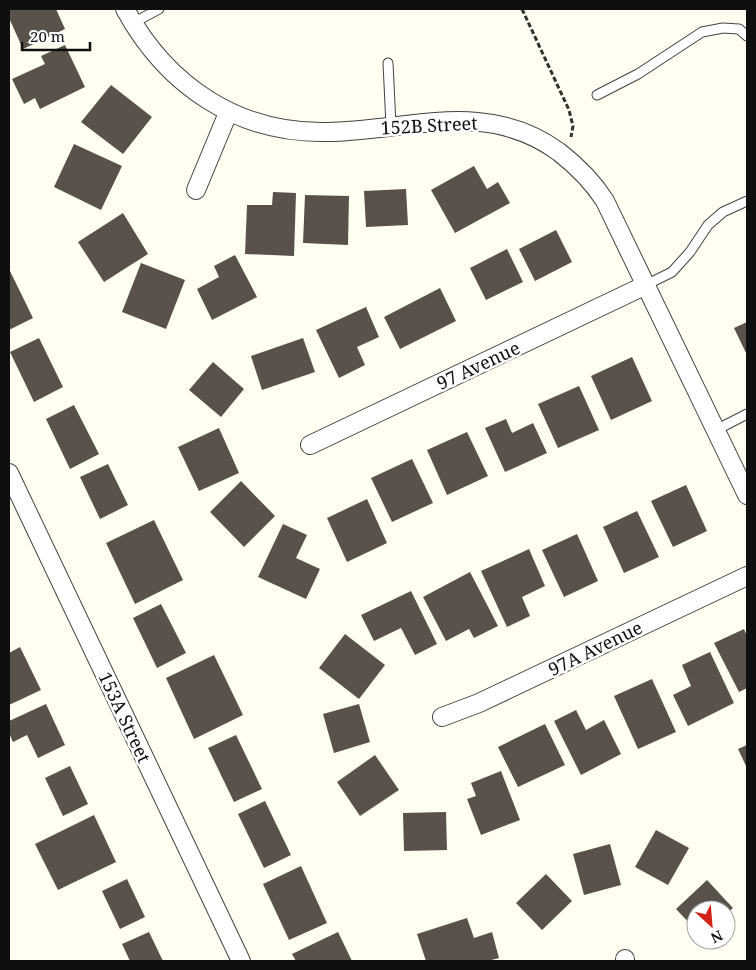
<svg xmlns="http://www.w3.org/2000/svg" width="756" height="970" font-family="'Noto Serif',serif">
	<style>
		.building { fill: #59524a }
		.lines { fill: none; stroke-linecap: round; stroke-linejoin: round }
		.service-casing { stroke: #424242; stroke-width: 11 }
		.minor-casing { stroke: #424242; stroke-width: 20 }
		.path { stroke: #313131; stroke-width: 3; stroke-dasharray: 5 2.5; stroke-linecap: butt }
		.service { stroke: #fff; stroke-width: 9 }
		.minor { stroke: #fff; stroke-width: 18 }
		.labels { text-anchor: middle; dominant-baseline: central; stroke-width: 5; stroke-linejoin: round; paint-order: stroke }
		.street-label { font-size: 18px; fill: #0f0f0f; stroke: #fff }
	</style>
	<rect width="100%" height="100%" fill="#fffef1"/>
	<g class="building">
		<polygon points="9,9 56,9 65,29 23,49 9,18"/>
		<polygon points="65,45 85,87 40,109 35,98 24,104 12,79 45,64 41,56"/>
		<polygon points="111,85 152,117 123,154 81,122"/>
		<polygon points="74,144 122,166 101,210 54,187"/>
		<polygon points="474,166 487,189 498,182 510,203 455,233 431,190"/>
		<polygon points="406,189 408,225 366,227 364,191"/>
		<polygon points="273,192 296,193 294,256 245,254 247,205 272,205"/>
		<polygon points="305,195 349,196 348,245 303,243"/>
		<polygon points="123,213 148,254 104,282 78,242"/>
		<polygon points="556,230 572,262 535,281 519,249"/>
		<polygon points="507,249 523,282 486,300 470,268"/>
		<polygon points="235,255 257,297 212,320 197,289 219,277 214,266"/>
		<polygon points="141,263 185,280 166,329 122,312"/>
		<polygon points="9,269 33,318 9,330"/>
		<polygon points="440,288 456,321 400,349 384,317"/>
		<polygon points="366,307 379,337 357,347 365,365 339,378 316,330"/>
		<polygon points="747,322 747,355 734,328"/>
		<polygon points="39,338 63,387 34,402 10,352"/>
		<polygon points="303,338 315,372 262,390 251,356"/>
		<polygon points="632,357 652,401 611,420 591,376"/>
		<polygon points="213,362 244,389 221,417 189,390"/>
		<polygon points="579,386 599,430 558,448 538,404"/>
		<polygon points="74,405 99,454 70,469 46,419"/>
		<polygon points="506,419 512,433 533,423 547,453 505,472 485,428"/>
		<polygon points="219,428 239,473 199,491 178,447"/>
		<polygon points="467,432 488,476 447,495 427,450"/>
		<polygon points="412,459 433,503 392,522 371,478"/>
		<polygon points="108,464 128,505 100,519 80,477"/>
		<polygon points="241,481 275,516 244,547 210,512"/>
		<polygon points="686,485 707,531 673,547 651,501"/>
		<polygon points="367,499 387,543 347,562 327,518"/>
		<polygon points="637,511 659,557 624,573 603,527"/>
		<polygon points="154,520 183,580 135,604 106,543"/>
		<polygon points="283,524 307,535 296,558 320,569 306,599 258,577"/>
		<polygon points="577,534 598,581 564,597 542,550"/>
		<polygon points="529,549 545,586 522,597 530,616 507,627 481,571"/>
		<polygon points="470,572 498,626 474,638 469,629 446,641 423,597"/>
		<polygon points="411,591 437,644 415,655 401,628 374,641 361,615"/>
		<polygon points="161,604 186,653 157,668 133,618"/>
		<polygon points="744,629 747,636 747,688 739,692 714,643"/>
		<polygon points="345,634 385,665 359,699 319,668"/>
		<polygon points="20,647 41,690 9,705 9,653"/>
		<polygon points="710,652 734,703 688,726 673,695 691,686 682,665"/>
		<polygon points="214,655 243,715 194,739 166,678"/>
		<polygon points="652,679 676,732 638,749 614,696"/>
		<polygon points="46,704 65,745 38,758 27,735 13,742 9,733 9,721"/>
		<polygon points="359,704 370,742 334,753 323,714"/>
		<polygon points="576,710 586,730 604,720 621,754 581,775 554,721"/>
		<polygon points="545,724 565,765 518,787 498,747"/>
		<polygon points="236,735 262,789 234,802 208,748"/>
		<polygon points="747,745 747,768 738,749"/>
		<polygon points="375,755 399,790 360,816 337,782"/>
		<polygon points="70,766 88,804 63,816 45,778"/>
		<polygon points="501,771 520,820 481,835 467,799 476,796 471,783"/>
		<polygon points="265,801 291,855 264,868 238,814"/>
		<polygon points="446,812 447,850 404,851 403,813"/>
		<polygon points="94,815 116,862 58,890 35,844"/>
		<polygon points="656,830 689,848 668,885 635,867"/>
		<polygon points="610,844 621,885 584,895 573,854"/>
		<polygon points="301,866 327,923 289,940 263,884"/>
		<polygon points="546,874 572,901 542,930 516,903"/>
		<polygon points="127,879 145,917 120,929 102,891"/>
		<polygon points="707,880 733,908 726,914 726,910 696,910 696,930 676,909"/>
		<polygon points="467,918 474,938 492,932 499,958 488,961 426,961 417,934"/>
		<polygon points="149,932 163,961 130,961 122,944"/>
		<polygon points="338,932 352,961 296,961 292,954"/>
	</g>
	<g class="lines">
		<defs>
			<g id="service">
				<polyline points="133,23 159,9"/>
				<polyline points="388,63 391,126"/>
				<polyline points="597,95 638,74 702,32 723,28 739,29 747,36"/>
				<polyline points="646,285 672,272 690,252 708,225 723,212 747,201"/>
				<polyline points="716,430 747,414"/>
			</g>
			<g id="minor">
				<path d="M125 9C167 86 238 134 327 132 408 131 486 98 559 152 577 166 593 182 605 201L747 495"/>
				<polyline points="196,190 228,113"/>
				<polyline points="310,445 646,285"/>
				<polyline points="9,473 241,961"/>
				<polyline points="442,717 479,703 747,576"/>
				<polyline points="625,961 625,959"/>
			</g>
		</defs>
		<use href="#service" class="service-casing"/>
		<use href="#minor" class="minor-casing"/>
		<polyline class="path" points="522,9 569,110 573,126 571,137"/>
		<use href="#service" class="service"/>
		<use href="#minor" class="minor"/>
	</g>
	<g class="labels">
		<g class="street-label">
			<text transform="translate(429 125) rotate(-3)">152B Street</text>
			<text transform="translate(478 365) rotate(-25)">97 Avenue</text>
			<text transform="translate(595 648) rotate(-26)">97A Avenue</text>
			<text transform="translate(125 717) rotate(65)">153A Street</text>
		</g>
	</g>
	<rect width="756" height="970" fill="none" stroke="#0f0f0f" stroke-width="20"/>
	<g transform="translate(711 925) rotate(154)"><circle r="24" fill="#ffffff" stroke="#9f9f9f"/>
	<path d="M0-4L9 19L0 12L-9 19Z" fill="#cf2417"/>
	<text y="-8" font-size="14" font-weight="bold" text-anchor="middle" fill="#0f0f0f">N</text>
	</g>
	<path d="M22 42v8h68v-8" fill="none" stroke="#0f0f0f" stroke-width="2.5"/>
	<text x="30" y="42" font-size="15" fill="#0f0f0f" stroke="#ffffff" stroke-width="4" paint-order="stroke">20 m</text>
</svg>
